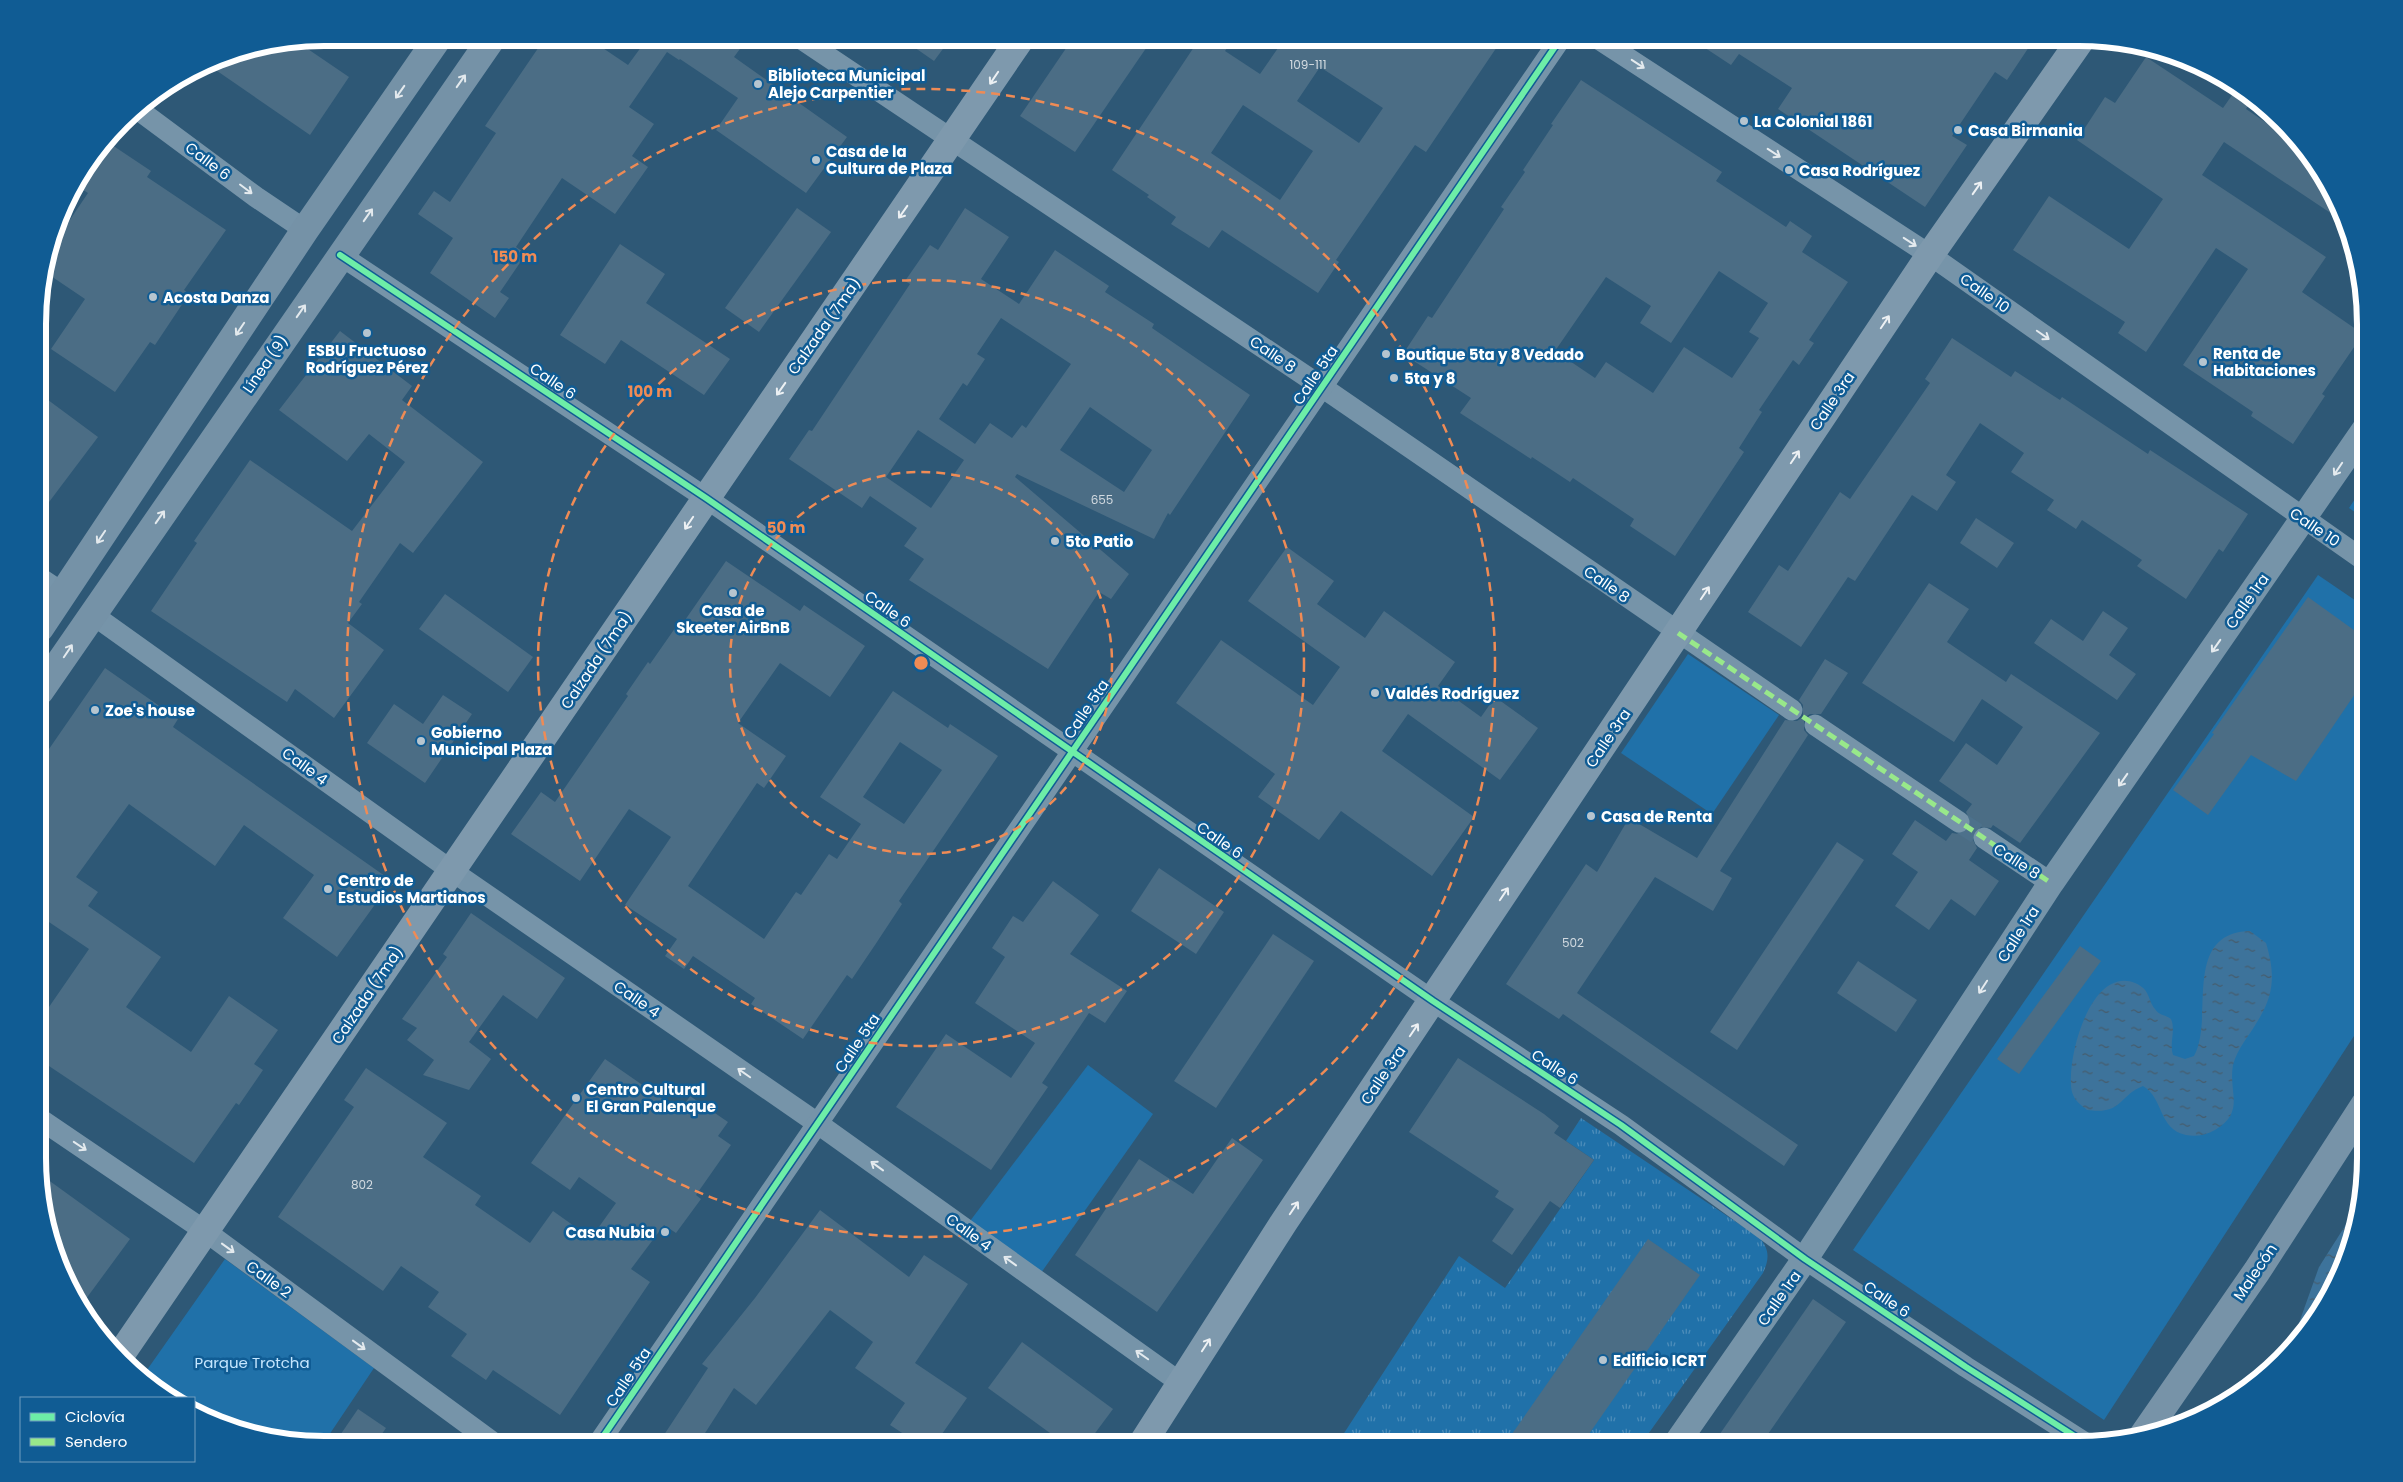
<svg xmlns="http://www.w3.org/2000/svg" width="2403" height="1482" font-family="Poppins,sans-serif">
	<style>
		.grass { fill: url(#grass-tufts) }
		.park { fill: #2071a9 }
		.water { fill: url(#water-ripples) }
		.building { fill: #4b6d85; fill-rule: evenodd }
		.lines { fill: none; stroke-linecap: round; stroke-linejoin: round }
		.minor-tunnel { stroke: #4d718b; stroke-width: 21; stroke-dasharray: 21 11; stroke-linecap: butt }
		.minor { stroke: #7694a9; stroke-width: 21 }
		.tertiary { stroke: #7694a9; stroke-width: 26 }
		.secondary { stroke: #7e99ad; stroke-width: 28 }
		.primary { stroke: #7592a7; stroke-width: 28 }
		.trunk { stroke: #7793a8; stroke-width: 28 }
		.quiet { stroke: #98e88a; stroke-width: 5; stroke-dasharray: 10 5; stroke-linecap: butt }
		.cycleway-casing { stroke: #105c94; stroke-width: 9 }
		.cycleway { stroke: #6deda7; stroke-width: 6 }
		.oneway { stroke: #e4eaee }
		.oneway2 { stroke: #ecf0f3 }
		.oneway3 { stroke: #e3e9ed }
		.ring { fill: none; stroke: #ef8b55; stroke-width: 2.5; stroke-dasharray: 9 6 }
		.poi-dot { fill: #b6c5cf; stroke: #105c94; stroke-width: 2 }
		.labels { text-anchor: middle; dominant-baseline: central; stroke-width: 5; stroke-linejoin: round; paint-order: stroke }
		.number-label { font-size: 12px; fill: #d2dae0 }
		.poi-label { font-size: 15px; font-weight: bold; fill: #fff; stroke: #105c94; text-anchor: start }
		.street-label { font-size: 15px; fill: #fff; stroke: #105c94 }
		.park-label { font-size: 15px; fill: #c5e6fe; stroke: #105c94 }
		.rim { fill: none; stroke: #fff; stroke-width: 6 }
		.centre { fill: #ef8b55; stroke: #105c94; stroke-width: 2.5 }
		.ring-label { font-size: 15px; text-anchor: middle; font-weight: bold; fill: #ef8b55; stroke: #105c94; stroke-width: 5; stroke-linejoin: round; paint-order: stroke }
	</style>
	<defs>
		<pattern id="grass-tufts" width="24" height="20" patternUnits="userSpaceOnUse" patternTransform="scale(1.25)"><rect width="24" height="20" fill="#2071a9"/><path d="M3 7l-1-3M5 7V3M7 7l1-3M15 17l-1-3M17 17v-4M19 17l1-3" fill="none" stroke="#4d8dba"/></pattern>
		<pattern id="water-ripples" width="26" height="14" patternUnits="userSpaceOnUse" patternTransform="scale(1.25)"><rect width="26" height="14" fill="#3d739b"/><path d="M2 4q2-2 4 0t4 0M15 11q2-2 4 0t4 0" fill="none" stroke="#465c6c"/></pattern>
	</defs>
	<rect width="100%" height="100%" fill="#2e5876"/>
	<path class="grass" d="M1581 1118 1760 1238C1770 1251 1769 1259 1763 1273L1641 1444H1337L1459 1256 1505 1288 1594 1160 1566 1141Z"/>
	<g class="park">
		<polygon points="2365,484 2365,519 2349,508"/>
		<polygon points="2318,575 2365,607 2365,1019 2104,1420 1853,1250"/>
		<polygon points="1688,654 1779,715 1712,814 1621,753"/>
		<polygon points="1088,1065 1153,1114 1036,1280 964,1229"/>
		<polygon points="225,1259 374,1368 323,1444 250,1435 194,1409 194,1398 169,1398 142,1377"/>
	</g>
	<g class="water">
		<path d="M2250 931 2266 943C2275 973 2275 994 2257 1022 2249 1036 2237 1049 2233 1065 2228 1093 2246 1111 2215 1130 2206 1135 2196 1137 2186 1135 2158 1129 2164 1098 2143 1086 2118 1096 2123 1115 2087 1110 2081 1105 2074 1100 2072 1092 2065 1062 2090 965 2135 983 2151 990 2147 999 2155 1009 2158 1015 2166 1015 2171 1019 2176 1031 2169 1042 2173 1055L2185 1059 2194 1056C2215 1019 2181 933 2250 931Z"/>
		<polygon points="2359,1204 2350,1250 2317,1317 2276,1365 2294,1337 2319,1267"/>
	</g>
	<g class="building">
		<polygon points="545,38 588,38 628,65 647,39 645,38 748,38 734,57 847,137 806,193 716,130 738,98 680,59 679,60 667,52 629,107 654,124 632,156 648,167 615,214 562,178 516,247 526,254 500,292 509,298 495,318 430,273 453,238 418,214 434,191 450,202 496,133 485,126"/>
		<polygon points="901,38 951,38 934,61"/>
		<polygon points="1073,38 1153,38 1075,152 1020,116"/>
		<path d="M1200 38H1234L1225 51 1260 74 1285 38H1503L1426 152 1415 145 1336 260 1339 262 1318 293 1222 230 1209 248 1171 224 1176 217 1147 197 1149 195 1112 170ZM1320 67 1383 108 1359 143 1297 101ZM1243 105 1313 151 1280 200 1211 153Z"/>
		<polygon points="1690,38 2035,38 2007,80 1995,72 1952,136 1967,145 1925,207 1778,109 1792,88 1739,54 1731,65"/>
		<polygon points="299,43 349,77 310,135 207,64 215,59"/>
		<polygon points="2146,57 2223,108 2237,88 2253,98 2246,109 2299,145 2327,181 2344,222 2224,142 2202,175 2326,257 2302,292 2363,334 2322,394 2325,396 2293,444 2251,416 2253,412 2183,365 2248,269 2216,248 2146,352 2118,333 2125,322 2013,250 2049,196 2129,249 2163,199 2077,140 2105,97 2115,103"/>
		<path d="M1581 80 1722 172 1716 181 1786 227 1790 221 1812 236 1802 252 1848 282 1809 340 1814 343 1799 365 1793 360 1759 410 1762 412 1739 448 1744 452 1675 556 1630 526 1634 519 1573 478 1570 482 1532 457 1531 459 1460 413 1471 398 1403 354 1428 316 1432 318 1504 209 1501 207 1525 172 1523 170 1553 125 1551 124ZM1719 271 1768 303 1749 332 1759 338 1732 378 1684 347 1653 393 1606 362 1595 378 1555 351 1606 277 1651 306 1640 323 1671 343Z"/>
		<polygon points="109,143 151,171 147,177 226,230 184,290 189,294 155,345 150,342 115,392 51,349 85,299 45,272 53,245 88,193 77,186"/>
		<polygon points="797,208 831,232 759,332 725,308"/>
		<path d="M965 208 1009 237 981 279 1019 304 1055 250 1109 286 1105 292 1154 324 1152 328 1250 395 1170 515 1168 513 1154 539 1017 474 1015 477 1129 574 1111 599 1099 592 1048 669 909 580 924 559 904 546 917 528 870 496 862 508 789 459 809 430 812 431 910 284 905 281 930 245 938 250ZM1001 318 1071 364 1026 428 1022 425 1012 438 990 423 975 444 939 419 963 383 967 386 985 359 977 354ZM1090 407 1152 450 1124 492 1060 450ZM918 430 964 460 931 508 886 477Z"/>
		<polygon points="620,244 665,274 646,303 730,359 704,395 621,340 605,364 560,335"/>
		<polygon points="340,331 412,386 402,400 483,462 413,553 400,543 359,602 362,604 348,623 384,650 334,718 295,689 287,702 151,611 197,543 194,541 250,460 352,531 405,462 369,434 347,461 279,410"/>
		<polygon points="1952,338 2011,377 2015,371 2060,400 2062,397 2148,454 2150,450 2248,514 2223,552 2219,549 2186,599 2137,566 2142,560 2082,520 2076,529 2047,510 2054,500 2011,472 2024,453 1980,423 1946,475 1956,482 1937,511 1912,495 1855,581 1848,577 1801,647 1748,612 1779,565 1788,571 1840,492 1850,499 1930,383 1925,379"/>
		<polygon points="40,394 98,437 40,514"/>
		<polygon points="1976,518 2014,543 1997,568 1960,543"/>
		<polygon points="1287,547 1334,581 1317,604 1365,638 1384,611 1455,662 1438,686 1481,717 1495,697 1538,728 1500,780 1408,714 1382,751 1474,817 1432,876 1341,811 1319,840 1258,797 1275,774 1176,703 1221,640 1313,705 1340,667 1248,601"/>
		<path d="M726 561 800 611 804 605 865 646 830 697 780 663 738 723 786 756 764 788 757 783 688 886 764 939 796 892 801 895 829 854 837 859 861 824 820 797 893 691 948 728 950 724 998 756 899 901 902 904 875 945 852 979 847 975 803 1039 751 1004 755 998 693 956 684 969 665 956 677 939 625 905 671 837 629 809 580 881 511 834 541 792 555 802 628 696 626 694 648 662 650 664 680 621 683 623ZM900 742 942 770 904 824 863 797Z"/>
		<polygon points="1929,583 1969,609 1947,642 2006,682 2011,674 2100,733 2020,843 1993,825 1991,828 1979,827 1974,831 1972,838 1977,848 1969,860 1999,881 1975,916 1951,899 1929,930 1895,906 1918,872 1892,854 1915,820 1946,841 1952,833 1959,834 1969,829 1971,822 1966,812 1972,804 1939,781 1966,743 1997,765 2023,727 1982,699 1954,742 1862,683"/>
		<polygon points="445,594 533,657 508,692 419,629"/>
		<polygon points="2308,597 2365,638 2365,679 2296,781 2251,755 2208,815 2173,790 2214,734 2212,733"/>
		<polygon points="2103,611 2128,628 2109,655 2136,674 2117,700 2034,643 2051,619 2083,641"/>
		<polygon points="1825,659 1848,673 1821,714 1810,714 1804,718 1804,730 1808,735 1720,871 1732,878 1713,911 1655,877 1577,993 1798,1145 1784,1166 1563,1014 1559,1019 1506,984 1586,864 1597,872 1629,818 1697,858 1785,720 1797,721 1803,717 1803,705 1799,700"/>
		<polygon points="105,668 178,719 173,727 392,881 337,957 283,918 314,875 244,825 215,866 129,804 76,877 98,892 88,906 161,957 126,1007 191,1052 229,996 278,1030 254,1064 263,1070 239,1105 236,1103 194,1163 40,1060 40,1020 89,949 40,916 40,762"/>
		<polygon points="443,695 472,714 425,783 367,743 394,704 423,724"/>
		<polygon points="1837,842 1864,860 1737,1050 1710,1032"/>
		<polygon points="1159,868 1224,912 1196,954 1131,911"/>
		<polygon points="1053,881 1099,915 1070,954 1127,991 1105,1023 1089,1013 1042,1083 1048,1087 991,1170 896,1107 946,1034 1011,1078 1035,1043 975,1003 1005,957 992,948 1013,916 1023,922"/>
		<polygon points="471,913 565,978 537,1019 503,995 469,1042 491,1059 469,1090 423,1075 434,1060 407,1040 417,1028 402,1019 447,957 443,954"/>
		<polygon points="1273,934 1314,961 1216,1108 1174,1081"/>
		<polygon points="2080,946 2101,961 2019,1074 1997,1059"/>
		<polygon points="1858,961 1917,1000 1896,1032 1837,993"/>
		<polygon points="1458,1058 1544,1114 1559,1126 1554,1133 1594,1160 1560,1208 1550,1201 1512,1255 1492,1241 1514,1209 1495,1197 1499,1191 1409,1132"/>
		<polygon points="605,1059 680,1111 690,1096 728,1122 718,1136 731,1145 696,1195 701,1199 676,1233 664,1225 631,1269 650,1282 560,1415 493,1370 486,1380 451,1356 467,1334 428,1307 439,1292 401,1266 383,1291 278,1217 354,1107 344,1100 366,1068 447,1123 423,1157 481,1196 475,1205 530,1243 553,1211 591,1238 616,1203 579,1177 570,1190 531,1163"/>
		<polygon points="1232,1138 1263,1160 1157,1312 1075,1255 1139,1159 1193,1194"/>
		<polygon points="40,1174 130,1239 80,1307 76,1301 40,1195"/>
		<polygon points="820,1210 909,1277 924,1255 968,1284 915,1363 967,1398 935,1444 919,1444 890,1425 905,1403 855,1368 873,1342 830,1310 756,1405 734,1388 698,1444 658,1444 708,1368 702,1364 755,1298"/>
		<polygon points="1648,1239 1700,1275 1582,1444 1505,1444"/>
		<polygon points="1813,1299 1846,1322 1761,1444 1713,1444"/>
		<polygon points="1022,1342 1113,1409 1087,1444 1065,1444 988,1388"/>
		<polygon points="358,1409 386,1428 375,1444 334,1444"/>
	</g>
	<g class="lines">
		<polyline class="minor-tunnel" points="1959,822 1984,838"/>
		<g class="minor">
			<polyline points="800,38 1322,387 1792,710"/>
			<polyline points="1597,38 1930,255 2365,561"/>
			<polyline points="136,108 256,197 305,230"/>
			<polyline points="340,255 706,498 1433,1001 1621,1125 1805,1259 1966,1367 2087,1444"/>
			<polyline points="40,578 64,594"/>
			<polyline points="92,614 452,871 817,1123 1182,1384"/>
			<polyline points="1815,725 1959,822"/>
			<polyline points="1984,838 2051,883"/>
			<polyline points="40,1119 205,1231 495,1444"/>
			<polyline points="598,1444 1561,38"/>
		</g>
		<polyline class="tertiary" points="1676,1444 1805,1259 2051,883 2365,429"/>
		<g class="secondary">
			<polyline points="119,1357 1021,38"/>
			<polyline points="1142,1444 1284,1222 1930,255 2082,38"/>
		</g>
		<g class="primary">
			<polyline points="40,628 305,230 438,38"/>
			<polyline points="40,691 492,38"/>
		</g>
		<polyline class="trunk" points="2142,1437 2257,1271 2365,1104"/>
		<polyline class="quiet" points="1678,633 2051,883"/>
		<defs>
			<g id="cycleway">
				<polyline points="340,255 706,498 1433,1001 1621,1125 1805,1259 1966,1367 2087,1444"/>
				<polyline points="598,1444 1561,38"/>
			</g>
		</defs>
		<use href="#cycleway" class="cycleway-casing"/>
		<use href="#cycleway" class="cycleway"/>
	</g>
	<defs><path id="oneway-shaft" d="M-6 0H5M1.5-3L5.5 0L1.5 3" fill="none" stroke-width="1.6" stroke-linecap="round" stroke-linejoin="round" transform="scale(1.25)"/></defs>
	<g class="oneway">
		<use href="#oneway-shaft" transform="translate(1638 64) rotate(33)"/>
		<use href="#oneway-shaft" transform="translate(1774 153) rotate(33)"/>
		<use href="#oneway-shaft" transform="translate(246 189) rotate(37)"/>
		<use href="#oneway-shaft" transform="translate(1910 242) rotate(33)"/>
		<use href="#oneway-shaft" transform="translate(2043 335) rotate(35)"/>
		<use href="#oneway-shaft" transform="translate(2338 469) rotate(124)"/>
		<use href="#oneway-shaft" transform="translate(2216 646) rotate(125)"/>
		<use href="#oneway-shaft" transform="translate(2123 780) rotate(125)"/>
		<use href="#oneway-shaft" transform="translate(1983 987) rotate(123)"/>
		<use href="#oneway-shaft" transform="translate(744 1073) rotate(-145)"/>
		<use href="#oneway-shaft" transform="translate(80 1146) rotate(34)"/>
		<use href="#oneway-shaft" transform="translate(877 1166) rotate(-144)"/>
		<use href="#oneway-shaft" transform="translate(228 1248) rotate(36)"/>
		<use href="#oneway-shaft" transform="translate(1010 1261) rotate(-144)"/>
		<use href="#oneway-shaft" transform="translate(359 1345) rotate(36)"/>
		<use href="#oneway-shaft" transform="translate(1142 1355) rotate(-145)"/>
	</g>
	<g class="oneway2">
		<use href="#oneway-shaft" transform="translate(994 78) rotate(124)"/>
		<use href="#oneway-shaft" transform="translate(1977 188) rotate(-55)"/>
		<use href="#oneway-shaft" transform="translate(903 212) rotate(125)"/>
		<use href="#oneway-shaft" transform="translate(1885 322) rotate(-56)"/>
		<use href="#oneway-shaft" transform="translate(781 389) rotate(125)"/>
		<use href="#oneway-shaft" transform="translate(1795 457) rotate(-56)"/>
		<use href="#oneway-shaft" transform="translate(689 523) rotate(124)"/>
		<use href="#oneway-shaft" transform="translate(1705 593) rotate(-56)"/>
		<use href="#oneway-shaft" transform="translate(1504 894) rotate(-56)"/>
		<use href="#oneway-shaft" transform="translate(1414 1030) rotate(-56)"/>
		<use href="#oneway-shaft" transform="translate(1294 1208) rotate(-56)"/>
		<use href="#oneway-shaft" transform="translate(1206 1345) rotate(-57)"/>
	</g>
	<g class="oneway3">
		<use href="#oneway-shaft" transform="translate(461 81) rotate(-55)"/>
		<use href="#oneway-shaft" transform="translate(400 92) rotate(125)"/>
		<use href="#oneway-shaft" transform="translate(368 215) rotate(-55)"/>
		<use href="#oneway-shaft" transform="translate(301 311) rotate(-55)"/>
		<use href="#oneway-shaft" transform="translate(240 329) rotate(124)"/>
		<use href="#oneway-shaft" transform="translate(160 517) rotate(-55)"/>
		<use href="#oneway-shaft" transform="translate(101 537) rotate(124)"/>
		<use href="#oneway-shaft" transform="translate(68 651) rotate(-56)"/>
	</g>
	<g class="ring">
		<circle cx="921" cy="663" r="191"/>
		<circle cx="921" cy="663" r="383"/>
		<circle cx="921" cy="663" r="574"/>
	</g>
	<g class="poi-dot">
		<circle cx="758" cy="84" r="5"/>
		<circle cx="1744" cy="121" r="5"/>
		<circle cx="1958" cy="130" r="5"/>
		<circle cx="816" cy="160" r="5"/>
		<circle cx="1789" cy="170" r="5"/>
		<circle cx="153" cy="297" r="5"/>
		<circle cx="367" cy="333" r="5"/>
		<circle cx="1386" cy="354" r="5"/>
		<circle cx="2203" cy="362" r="5"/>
		<circle cx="1394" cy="378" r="5"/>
		<circle cx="1055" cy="541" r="5"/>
		<circle cx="733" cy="593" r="5"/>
		<circle cx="1375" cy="693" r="5"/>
		<circle cx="95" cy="710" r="5"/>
		<circle cx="421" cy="741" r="5"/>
		<circle cx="1591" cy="816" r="5"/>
		<circle cx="328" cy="889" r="5"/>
		<circle cx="576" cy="1098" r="5"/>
		<circle cx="665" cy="1232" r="5"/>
		<circle cx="1603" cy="1360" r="5"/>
	</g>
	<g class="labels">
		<g class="number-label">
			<text x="1308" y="64">109-111</text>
			<text x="1102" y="499">655</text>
			<text x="1573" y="942">502</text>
			<text x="362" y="1184">802</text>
		</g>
		<g class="poi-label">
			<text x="768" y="75">Biblioteca Municipal<tspan x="768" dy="17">Alejo Carpentier</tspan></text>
			<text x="1754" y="121">La Colonial 1861</text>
			<text x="1968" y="130">Casa Birmania</text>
			<text x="826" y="151">Casa de la<tspan x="826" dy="17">Cultura de Plaza</tspan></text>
			<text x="1799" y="170">Casa Rodríguez</text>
			<text x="163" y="297">Acosta Danza</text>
			<text x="367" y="350" text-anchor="middle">ESBU Fructuoso<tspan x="367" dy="17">Rodríguez Pérez</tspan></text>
			<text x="2213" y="353">Renta de<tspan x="2213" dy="17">Habitaciones</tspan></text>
			<text x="1396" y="354">Boutique 5ta y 8 Vedado</text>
			<text x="1404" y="378">5ta y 8</text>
			<text x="1065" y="541">5to Patio</text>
			<text x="733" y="610" text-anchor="middle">Casa de<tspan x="733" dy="17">Skeeter AirBnB</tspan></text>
			<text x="1385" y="693">Valdés Rodríguez</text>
			<text x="105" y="710">Zoe's house</text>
			<text x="431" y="732">Gobierno<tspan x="431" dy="17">Municipal Plaza</tspan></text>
			<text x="1601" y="816">Casa de Renta</text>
			<text x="338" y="880">Centro de<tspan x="338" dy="17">Estudios Martianos</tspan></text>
			<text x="586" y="1089">Centro Cultural<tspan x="586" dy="17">El Gran Palenque</tspan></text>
			<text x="655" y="1232" text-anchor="end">Casa Nubia</text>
			<text x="1613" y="1360">Edificio ICRT</text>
		</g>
		<g class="street-label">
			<text transform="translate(208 161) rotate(37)">Calle 6</text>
			<text transform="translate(1985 293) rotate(35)">Calle 10</text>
			<text transform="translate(824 326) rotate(-55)">Calzada (7ma)</text>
			<text transform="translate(1273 354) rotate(34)">Calle 8</text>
			<text transform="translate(265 364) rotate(-55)">Línea (9)</text>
			<text transform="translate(1315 375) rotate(-56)">Calle 5ta</text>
			<text transform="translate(553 381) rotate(34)">Calle 6</text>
			<text transform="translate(1832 401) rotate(-56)">Calle 3ra</text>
			<text transform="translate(2315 527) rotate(34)">Calle 10</text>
			<text transform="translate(1607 584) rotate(35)">Calle 8</text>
			<text transform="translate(2247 601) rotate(-55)">Calle 1ra</text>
			<text transform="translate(888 609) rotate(35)">Calle 6</text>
			<text transform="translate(596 660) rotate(-56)">Calzada (7ma)</text>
			<text transform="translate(1086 709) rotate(-56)">Calle 5ta</text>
			<text transform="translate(1608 738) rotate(-56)">Calle 3ra</text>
			<text transform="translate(305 766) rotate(36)">Calle 4</text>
			<text transform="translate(1220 840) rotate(35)">Calle 6</text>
			<text transform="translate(2017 861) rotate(33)">Calle 8</text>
			<text transform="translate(2018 934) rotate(-57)">Calle 1ra</text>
			<text transform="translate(367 995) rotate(-56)">Calzada (7ma)</text>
			<text transform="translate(637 999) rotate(35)">Calle 4</text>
			<text transform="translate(857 1043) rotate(-56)">Calle 5ta</text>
			<text transform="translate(1555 1067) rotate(33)">Calle 6</text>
			<text transform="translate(1383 1075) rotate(-56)">Calle 3ra</text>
			<text transform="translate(969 1232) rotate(36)">Calle 4</text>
			<text transform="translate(2255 1272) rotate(-56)">Malecón</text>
			<text transform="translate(269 1279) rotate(36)">Calle 2</text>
			<text transform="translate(1779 1298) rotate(-55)">Calle 1ra</text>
			<text transform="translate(1887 1299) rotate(34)">Calle 6</text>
			<text transform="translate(628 1377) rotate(-56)">Calle 5ta</text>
		</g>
		<g class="park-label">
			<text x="252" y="1362">Parque Trotcha</text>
		</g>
	</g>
	<path d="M0 0H2403V1482H0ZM324 46H2079A278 278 0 0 1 2357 324V1158A278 278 0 0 1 2079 1436H324A278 278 0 0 1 46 1158V324A278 278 0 0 1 324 46Z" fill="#105c94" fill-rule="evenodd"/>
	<path class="rim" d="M324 46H2079A278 278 0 0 1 2357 324V1158A278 278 0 0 1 2079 1436H324A278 278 0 0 1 46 1158V324A278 278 0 0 1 324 46Z"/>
	<circle cx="921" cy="663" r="8" class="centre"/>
	<g class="ring-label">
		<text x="515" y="262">150 m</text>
		<text x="650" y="397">100 m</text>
		<text x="786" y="533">50 m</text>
	</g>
	<rect x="20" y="1397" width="175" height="65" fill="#105c94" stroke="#709dbf"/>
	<rect x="30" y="1413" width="25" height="8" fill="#6deda7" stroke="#709dbf"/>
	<text x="65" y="1422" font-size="15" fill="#ffffff">Ciclovía</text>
	<rect x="30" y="1438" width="25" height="8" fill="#98e88a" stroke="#709dbf"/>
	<text x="65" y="1447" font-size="15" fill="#ffffff">Sendero</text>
</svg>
